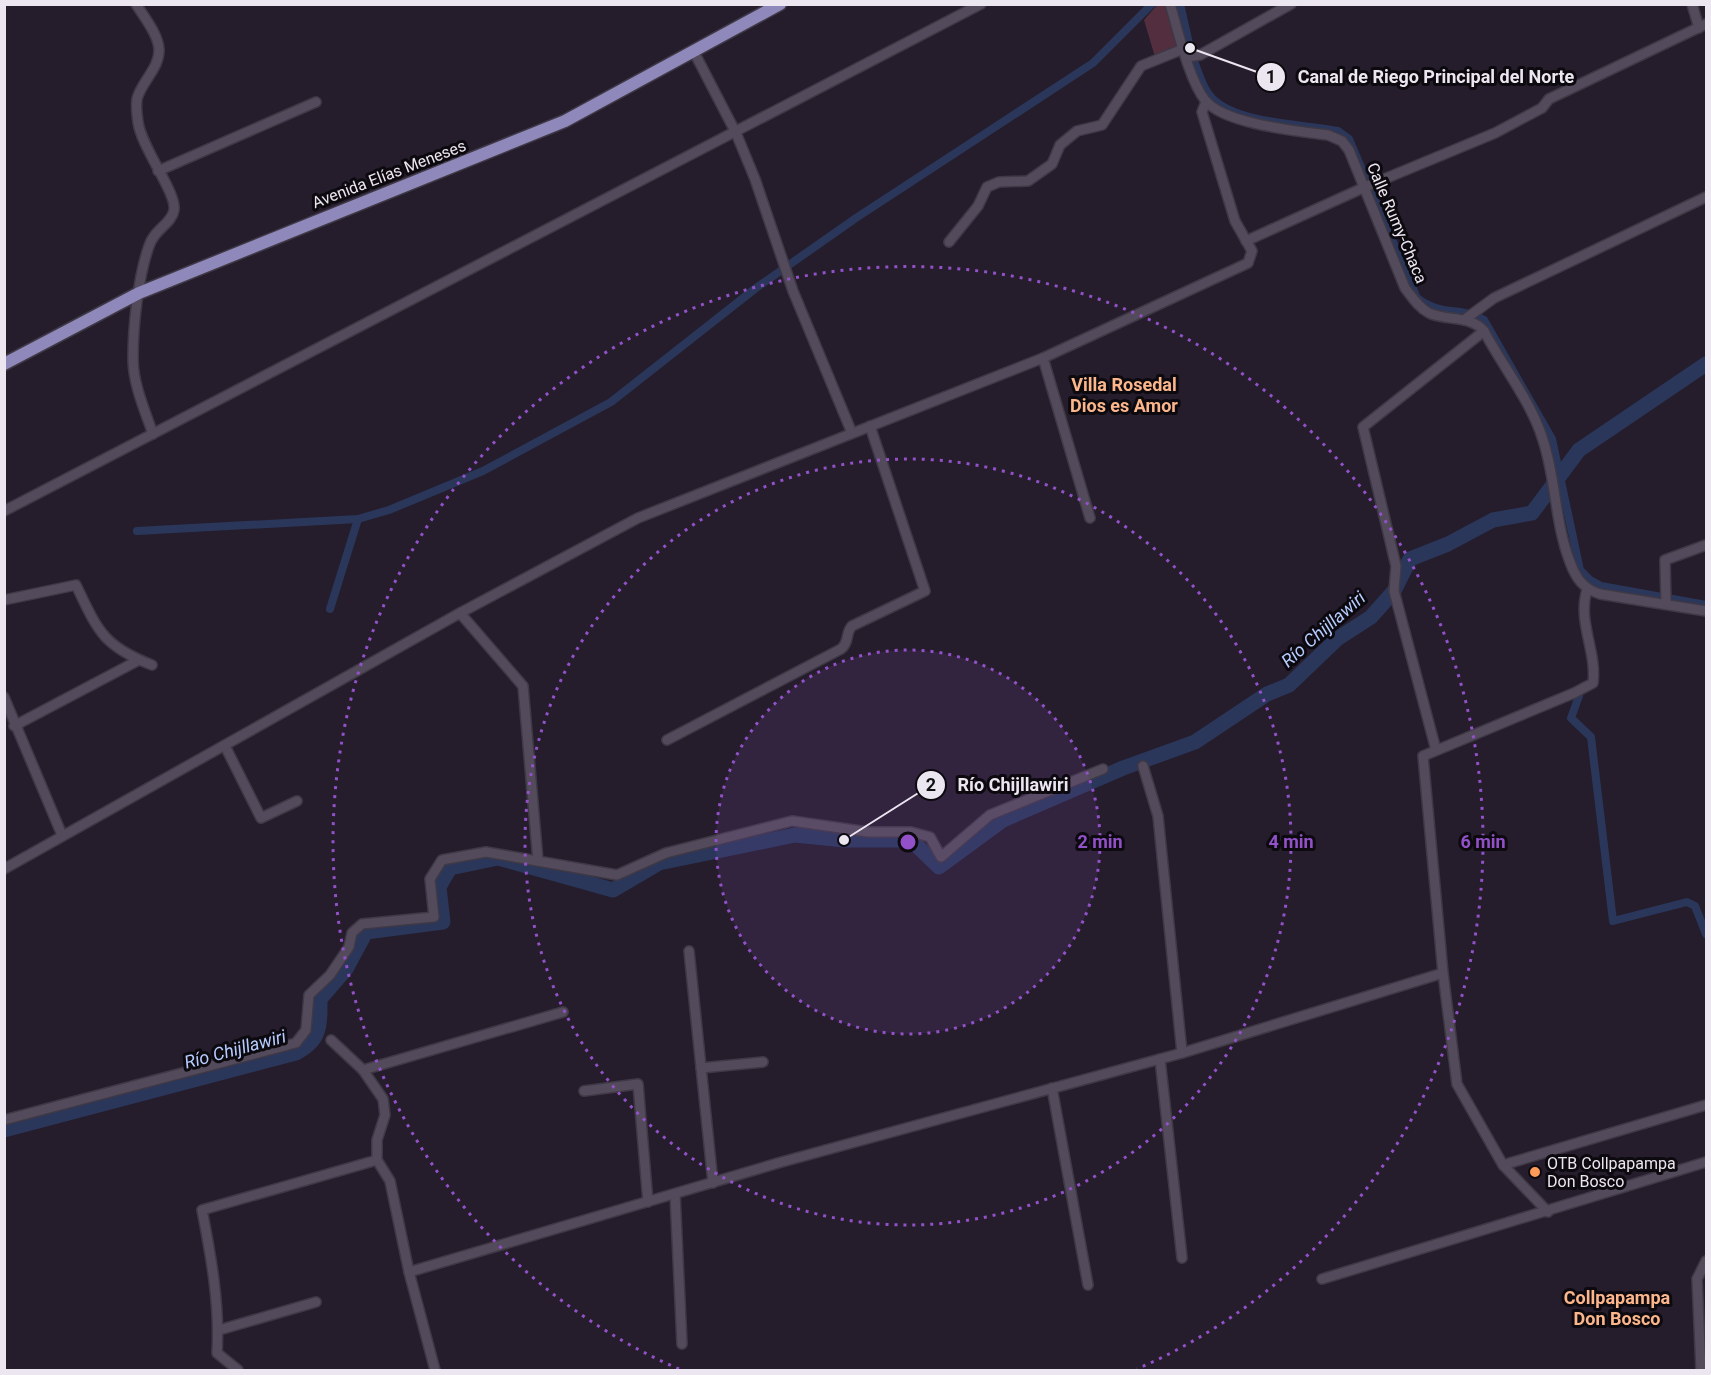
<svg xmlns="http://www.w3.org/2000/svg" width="1711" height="1375" font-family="Roboto,sans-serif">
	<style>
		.green { fill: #522e3f }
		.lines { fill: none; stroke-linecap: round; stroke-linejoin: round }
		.canal { stroke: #2a375b; stroke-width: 8 }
		.river { stroke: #2a375b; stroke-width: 15 }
		.minor-casing { stroke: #3f3845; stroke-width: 12 }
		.major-casing { stroke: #3f3845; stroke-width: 15 }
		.minor { stroke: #534b5b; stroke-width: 9 }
		.major { stroke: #8f88bb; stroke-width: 12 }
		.ring { fill: none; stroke: #9251c9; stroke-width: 3; stroke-dasharray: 3 6 }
		.poi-dot { fill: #fe9b59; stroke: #0c090f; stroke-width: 2 }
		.labels { text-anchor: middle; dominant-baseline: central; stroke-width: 6; stroke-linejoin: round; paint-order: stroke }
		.street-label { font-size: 16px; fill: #ece6f1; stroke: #0c090f }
		.poi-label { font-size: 16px; fill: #ece6f1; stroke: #0c090f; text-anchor: start }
		.neighbourhood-label { font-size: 18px; font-weight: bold; fill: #fcb68b; stroke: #0c090f }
		.water-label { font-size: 18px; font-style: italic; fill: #b6ccff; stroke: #0c090f }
		.centre { fill: #9251c9; stroke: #0c090f; stroke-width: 3 }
		.ring-label { font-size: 18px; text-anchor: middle; font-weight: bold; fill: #9251c9; stroke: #0c090f; stroke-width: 6; stroke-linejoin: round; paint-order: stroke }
		.leader { fill: none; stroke: #ece6f1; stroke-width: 2 }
		.callout-dot { fill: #ece6f1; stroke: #0c090f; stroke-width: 2 }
		.mark-label { font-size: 18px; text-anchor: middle; font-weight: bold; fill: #111 }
		.callout-label { font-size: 18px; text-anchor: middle; font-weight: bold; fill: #ece6f1; stroke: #0c090f; stroke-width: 6; stroke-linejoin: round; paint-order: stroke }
	</style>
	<rect width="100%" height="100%" fill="#251d2c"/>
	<polygon class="green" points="1157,5 1166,5 1179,47 1155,57 1144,20"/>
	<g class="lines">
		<g class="canal">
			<polyline points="1180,4 1190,48"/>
			<path d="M1194 61C1199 74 1203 89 1213 99 1239 124 1303 124 1338 131L1349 139 1417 298C1441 317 1461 306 1484 320L1552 439 1580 570 1590 580 1601 586 1706 605"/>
			<polyline points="137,531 358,519 389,510 483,471 611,402 756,288 856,218 1093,63 1152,4"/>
			<polyline points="330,609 358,519"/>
			<polyline points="1579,696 1571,718 1591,737 1613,921 1687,902 1695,906 1706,934"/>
		</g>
		<path class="river" d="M4 1130 296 1053C321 1040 320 1026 320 999L346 969 366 932 443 922 439 887 450 868 498 858 613 890 659 863 795 835 844 840H911L939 867 1003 820 1123 768 1195 742 1267 694 1289 685 1337 639 1371 617 1394 591 1410 559 1448 544 1493 520 1532 513 1579 450 1706 364"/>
		<defs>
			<g id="minor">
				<path d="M136 4C144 17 158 34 159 49 160 68 141 82 137 99 136 105 137 115 138 122 141 147 177 193 174 210 172 224 154 229 149 246 138 277 133 326 133 359 133 384 145 411 153 434"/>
				<path d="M1170 4C1178 30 1189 80 1205 100 1223 124 1298 131 1328 135L1342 141 1349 150 1405 288C1412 297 1419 308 1429 313 1446 321 1471 315 1484 331 1503 367 1531 401 1543 440 1556 479 1555 524 1570 562 1576 579 1584 589 1600 594L1706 611"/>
				<polyline points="1692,4 1699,28"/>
				<polyline points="694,52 736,133 755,179 793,291 852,433"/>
				<polyline points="1187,57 1200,55 1291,4"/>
				<polyline points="158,171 316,102"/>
				<polyline points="1246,241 1365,187 1495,133 1542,108 1549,99 1706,24"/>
				<polyline points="949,242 978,206 987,187 999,182 1028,181 1052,164 1060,145 1077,131 1102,125 1141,66 1183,49"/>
				<polyline points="1464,320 1494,298 1706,197"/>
				<polyline points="1043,358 1090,518"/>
				<polyline points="4,511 981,4"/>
				<path d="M4 600 76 585C98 631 103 646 152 665"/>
				<polyline points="1666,603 1665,560 1706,545"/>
				<polyline points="460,613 523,686 538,861"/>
				<polyline points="4,697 62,835"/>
				<polyline points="14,726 139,660"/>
				<path d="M667 740 841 649C850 642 845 633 852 626L925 591 870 426"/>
				<polyline points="225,746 261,818 297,801"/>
				<polyline points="1436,750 1394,591 1396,566 1363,427 1484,331"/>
				<polyline points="1143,766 1158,816 1182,1053"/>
				<polyline points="4,869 460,613 638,518 1043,358 1248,263 1252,251 1235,221 1202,112 1206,102"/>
				<polyline points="689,951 713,1183"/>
				<polyline points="331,1040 363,1070 383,1099 385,1115 377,1140 377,1160 390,1181 409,1272 435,1370"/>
				<polyline points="1160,1059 1182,1258"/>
				<polyline points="701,1068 763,1062"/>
				<polyline points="363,1070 563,1012"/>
				<polyline points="1052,1088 1088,1285"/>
				<polyline points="584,1091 638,1084 648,1202"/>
				<polyline points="4,1120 296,1043 306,1030 309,995 330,975 349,947 352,933 362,924 434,917 430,879 442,860 486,852 617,875 666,853 792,821 868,832 911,832 930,837 941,857 990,815 1103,769"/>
				<polyline points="1503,1165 1706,1105"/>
				<polyline points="675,1194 682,1344"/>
				<path d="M1548 1212 1503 1165 1457 1084 1443 973 1423 756 1574 693 1593 683C1597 651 1577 621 1587 590"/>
				<polyline points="409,1272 778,1163 1182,1053 1443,973"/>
				<polyline points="1322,1279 1706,1162"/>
				<polyline points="219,1330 316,1302"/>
				<path d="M238 1370 217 1353C220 1305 211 1256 202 1210L377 1160"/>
				<polyline points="1701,1370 1697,1279 1706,1261"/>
			</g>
			<polyline id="major" points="4,364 139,293 565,121 780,4"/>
		</defs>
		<use href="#minor" class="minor-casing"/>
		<use href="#major" class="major-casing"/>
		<use href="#minor" class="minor"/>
		<use href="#major" class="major"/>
	</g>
	<circle cx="908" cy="842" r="192" fill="#9251c9" fill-opacity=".12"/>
	<g class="ring">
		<circle cx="908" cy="842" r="192"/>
		<circle cx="908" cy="842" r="383"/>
		<path d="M679 1369A575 575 0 1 1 1137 1369"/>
	</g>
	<circle class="poi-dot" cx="1535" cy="1172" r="6"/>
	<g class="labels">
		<g class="street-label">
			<text transform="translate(389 174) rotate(-21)">Avenida Elías Meneses</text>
			<text transform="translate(1397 223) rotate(67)">Calle Rumy-Chaca</text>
		</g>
		<g class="poi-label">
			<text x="1547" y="1163">OTB Collpapampa<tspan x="1547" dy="18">Don Bosco</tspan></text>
		</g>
		<g class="neighbourhood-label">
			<text x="1124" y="384">Villa Rosedal<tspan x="1124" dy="21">Dios es Amor</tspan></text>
			<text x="1617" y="1297">Collpapampa<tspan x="1617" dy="21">Don Bosco</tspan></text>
		</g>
		<g class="water-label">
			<text transform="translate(1323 629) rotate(-41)">Río Chijllawiri</text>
			<text transform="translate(235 1049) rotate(-15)">Río Chijllawiri</text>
		</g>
	</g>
	<circle cx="908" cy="842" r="9" class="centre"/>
	<g class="ring-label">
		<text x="1100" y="848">2 min</text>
		<text x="1291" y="848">4 min</text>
		<text x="1483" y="848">6 min</text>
	</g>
	<path class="leader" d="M1190 48L1271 77M844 840L931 785"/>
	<g class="callout-dot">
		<circle cx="1190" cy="48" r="6"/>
		<circle cx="844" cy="840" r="6"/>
		<circle cx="1271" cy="77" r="15"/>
		<circle cx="931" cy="785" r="15"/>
	</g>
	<g class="mark-label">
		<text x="1271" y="83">1</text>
		<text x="931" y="791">2</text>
	</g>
	<g class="callout-label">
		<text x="1436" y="83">Canal de Riego Principal del Norte</text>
		<text x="1013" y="791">Río Chijllawiri</text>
	</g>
	<rect width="1711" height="1375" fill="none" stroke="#ece6f1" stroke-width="12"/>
</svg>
